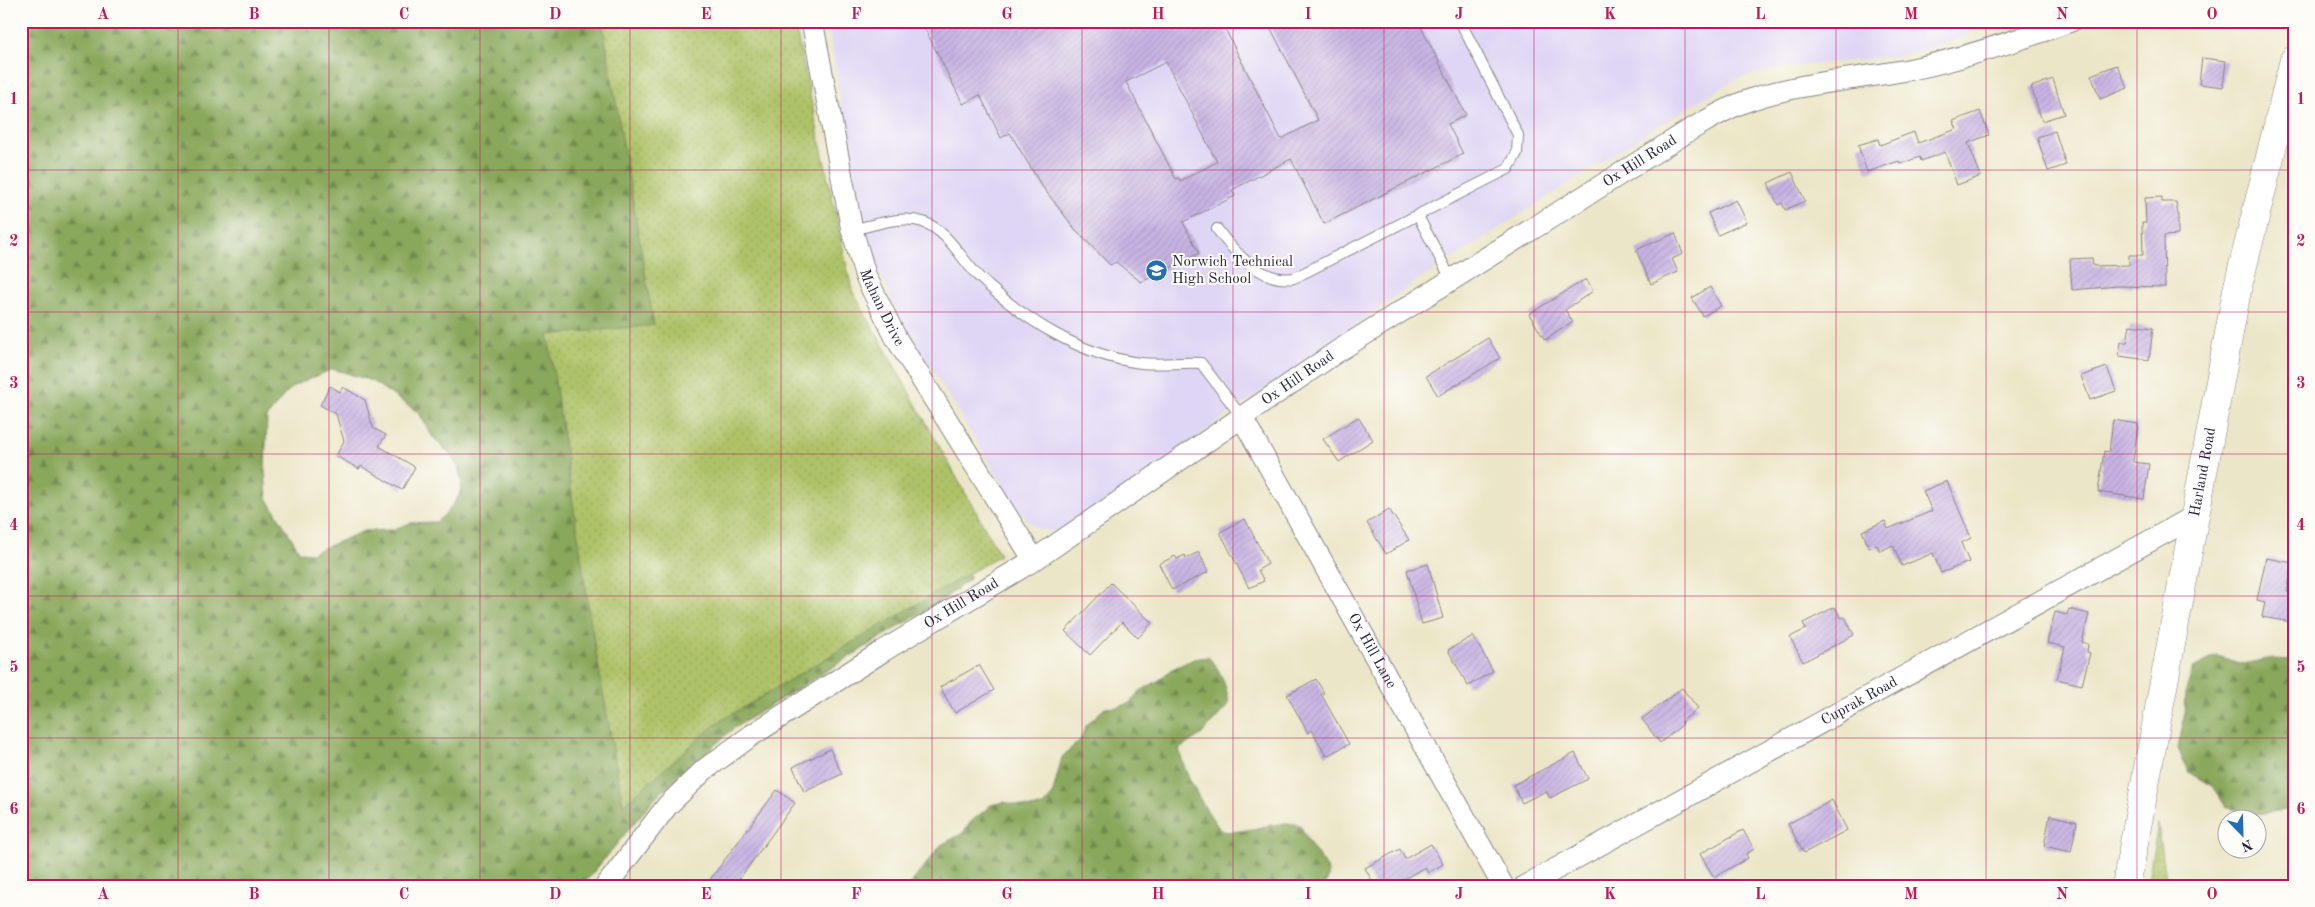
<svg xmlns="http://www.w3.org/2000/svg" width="2315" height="907" font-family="'Old Standard TT',serif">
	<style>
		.built { fill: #dfd5f5 }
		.forest { fill: url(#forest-firs); stroke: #56654c; fill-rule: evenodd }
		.park { fill: url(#park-dots); stroke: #687251 }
		.building { fill: url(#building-hatch); fill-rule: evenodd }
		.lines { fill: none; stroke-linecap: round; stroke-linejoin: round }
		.lane-casing { stroke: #878482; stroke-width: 12 }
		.street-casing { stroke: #878482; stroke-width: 23 }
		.secondary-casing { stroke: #878482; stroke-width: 29 }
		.lane { stroke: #fff; stroke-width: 10 }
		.street { stroke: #fff; stroke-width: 21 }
		.secondary { stroke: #fff; stroke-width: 28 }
		.grid { fill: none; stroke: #c2185b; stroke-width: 1; stroke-opacity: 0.55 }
		.labels { text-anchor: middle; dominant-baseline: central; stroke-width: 4; stroke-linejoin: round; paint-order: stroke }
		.street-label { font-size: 15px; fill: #22223b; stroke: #fdfcf7 }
		.poi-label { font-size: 15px; fill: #22223b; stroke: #fdfcf7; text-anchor: start }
		.neatline { fill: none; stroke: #c2185b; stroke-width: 2 }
		.grid-label { font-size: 16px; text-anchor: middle; font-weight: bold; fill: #c2185b }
	</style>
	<defs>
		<pattern id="forest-firs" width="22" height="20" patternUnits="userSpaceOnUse" patternTransform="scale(1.25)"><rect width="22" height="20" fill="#8aa85c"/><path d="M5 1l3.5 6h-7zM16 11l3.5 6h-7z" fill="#70884d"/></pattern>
		<pattern id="park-dots" width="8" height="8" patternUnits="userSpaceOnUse" patternTransform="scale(1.25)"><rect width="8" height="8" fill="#aec267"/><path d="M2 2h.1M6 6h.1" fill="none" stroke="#95a65a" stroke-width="1.8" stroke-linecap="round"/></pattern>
		<pattern id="building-hatch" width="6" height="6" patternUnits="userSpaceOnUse" patternTransform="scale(1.25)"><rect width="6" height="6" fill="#c8b4e3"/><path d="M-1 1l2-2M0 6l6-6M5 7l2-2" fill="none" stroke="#ac9ac4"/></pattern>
	</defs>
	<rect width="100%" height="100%" fill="#fdfcf7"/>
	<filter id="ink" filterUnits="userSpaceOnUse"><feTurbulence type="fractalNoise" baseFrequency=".02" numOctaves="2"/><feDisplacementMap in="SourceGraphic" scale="10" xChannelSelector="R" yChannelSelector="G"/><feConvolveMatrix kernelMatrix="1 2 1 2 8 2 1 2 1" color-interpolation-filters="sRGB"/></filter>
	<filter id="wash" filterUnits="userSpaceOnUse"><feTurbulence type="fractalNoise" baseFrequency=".0096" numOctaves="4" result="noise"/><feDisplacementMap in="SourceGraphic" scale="20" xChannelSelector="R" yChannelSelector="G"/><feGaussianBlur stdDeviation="1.12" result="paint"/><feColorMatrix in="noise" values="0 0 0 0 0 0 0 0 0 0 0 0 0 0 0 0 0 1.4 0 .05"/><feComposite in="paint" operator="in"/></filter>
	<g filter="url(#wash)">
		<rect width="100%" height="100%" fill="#ece6c8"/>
		<polygon class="built" points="827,21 1965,21 1969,36 1906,55 1779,68 1736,79 1654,128 1416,282 1071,526 1052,532 1038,529 1027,520 1012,499 897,312 875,261 857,192"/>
		<g class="forest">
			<path d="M21 21H612L971 578 945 598 734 728 653 800 582 886H21ZM333 369 372 381 419 413 432 436 451 456 458 467 462 482 459 496 446 514 436 522 410 523 392 530 364 531 312 553 300 552 267 498 265 470 267 417 284 395 295 385Z"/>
			<polygon points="2217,656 2243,664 2268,659 2294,660 2294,809 2255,814 2227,808 2212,786 2188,772 2178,748 2184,720 2185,694 2193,668"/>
			<path d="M1208 657C1220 668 1227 687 1229 704L1202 734 1179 749C1186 779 1203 806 1221 831 1248 835 1273 819 1300 825 1304 832 1307 840 1312 847 1320 859 1336 871 1324 886H909L941 845 963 833 971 822 991 805 1004 802 1030 808 1043 806 1052 796 1062 757 1081 739 1086 725 1105 708 1118 707 1130 703 1139 692 1161 679 1170 670 1194 659Z"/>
		</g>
		<g class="park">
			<polygon points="602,21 794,21 852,290 1000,555 717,723 623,805 591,624 548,335 654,325"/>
			<polygon points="2158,824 2167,886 2147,886"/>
		</g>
		<g id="blocks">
			<g class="building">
				<path d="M921 21H1221L1281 139 1318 120 1267 21H1418L1466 115 1448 124 1463 154 1324 224 1291 159 1232 190 1235 196 1183 222 1199 253 1141 282 1116 262 1110 265 1075 229 1041 185 1010 133 1001 138 980 95 963 104ZM1166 62 1217 162 1180 181 1179 178 1176 179 1126 82Z"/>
				<polygon points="2202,58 2226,61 2223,87 2199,84"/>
				<polygon points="2117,65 2128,88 2100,99 2091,75"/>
				<polygon points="2053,79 2064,114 2042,121 2031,87"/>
				<polygon points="1980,111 1989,135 1968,143 1981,176 1957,185 1945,152 1921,161 1920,157 1900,164 1899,161 1867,172 1858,145 1878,139 1880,145 1914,132 1918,143 1957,129 1953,121"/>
				<polygon points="2055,131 2066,165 2048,171 2037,137"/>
				<polygon points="1792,172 1805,201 1785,210 1782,203 1778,205 1768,183"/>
				<polygon points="2162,197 2162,202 2176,202 2178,214 2178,235 2164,236 2165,287 2118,286 2072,290 2070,259 2092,258 2093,266 2129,265 2129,255 2143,255 2142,223 2146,223 2145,198"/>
				<polygon points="1736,200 1747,222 1718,235 1708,213"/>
				<polygon points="1675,233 1683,254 1672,259 1678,272 1651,284 1636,250"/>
				<polygon points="1586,279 1593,291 1565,310 1573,322 1545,340 1529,314"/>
				<polygon points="1710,287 1721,306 1703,316 1692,298"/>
				<polygon points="2130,325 2153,328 2149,360 2119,356 2121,342 2127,342"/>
				<polygon points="1488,338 1500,358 1438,396 1426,376"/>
				<polygon points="2107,367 2116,391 2090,400 2081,376"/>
				<polygon points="330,386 340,392 343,387 365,400 373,428 386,435 379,446 415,467 402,490 361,466 359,469 336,456 344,441 336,414 320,405"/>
				<polygon points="1358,417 1373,440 1339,462 1323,439"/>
				<polygon points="2113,420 2138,424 2133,462 2149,464 2144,499 2098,492 2104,451 2109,452"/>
				<polygon points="1947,481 1971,538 1961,543 1969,562 1941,573 1933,553 1902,566 1893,545 1880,551 1877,545 1869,548 1862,531 1885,521 1888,529 1932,511 1923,491"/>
				<polygon points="1389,509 1409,540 1386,554 1367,523"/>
				<polygon points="1245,519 1268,564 1258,570 1264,581 1249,588 1220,532"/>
				<polygon points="1199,552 1208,572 1172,590 1159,564 1175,556 1177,559 1185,555 1186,558"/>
				<polygon points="2266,558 2293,563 2287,592 2294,593 2291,622 2262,617 2265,602 2257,600"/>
				<polygon points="1428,564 1443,618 1422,624 1407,570"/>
				<polygon points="1111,583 1152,623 1138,638 1122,622 1090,655 1065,631"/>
				<polygon points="1835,607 1841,618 1845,617 1854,635 1803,662 1790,637 1806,629 1803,623"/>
				<polygon points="2069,609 2089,614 2082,642 2088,644 2087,652 2090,653 2082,685 2057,679 2065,647 2047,643 2055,612 2067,615"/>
				<polygon points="1473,636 1493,671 1468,686 1448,650"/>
				<polygon points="979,665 994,690 955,713 940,687"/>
				<polygon points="1316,679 1324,693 1321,694 1349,744 1326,756 1312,730 1308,733 1287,695"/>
				<polygon points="1682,688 1698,708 1681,722 1683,724 1660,743 1642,719"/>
				<polygon points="830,749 842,774 804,792 793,767"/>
				<polygon points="1575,753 1588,779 1550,798 1546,791 1522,803 1513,785"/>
				<polygon points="777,790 795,803 734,886 705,886"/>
				<polygon points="1832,800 1847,830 1804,853 1788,824"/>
				<polygon points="2050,815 2077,822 2071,852 2044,846"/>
				<polygon points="1743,830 1754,849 1746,854 1748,858 1714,877 1700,854"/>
				<polygon points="1431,844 1443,864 1428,873 1425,867 1392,886 1375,886 1365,868 1400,849 1405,859"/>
			</g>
		</g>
	</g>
	<g filter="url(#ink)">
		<use href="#blocks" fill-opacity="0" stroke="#878482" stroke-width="1"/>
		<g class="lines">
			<defs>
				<g id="lane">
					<polyline points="1418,216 1451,279"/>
					<path d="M1217 229C1234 252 1261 283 1294 278L1508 169 1517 153 1518 135 1460 21"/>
					<path d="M852 230C874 225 900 215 923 222 948 231 961 259 979 277 1022 318 1080 356 1141 363 1161 365 1181 362 1201 363L1241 416"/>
				</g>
				<g id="street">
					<path id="s1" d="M812 21 852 230 866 277 896 338 1034 560"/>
					<path id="s2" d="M1241 416 1503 886"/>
					<path id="s3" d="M606 886 667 806 704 770 752 735 883 651 1034 560 1338 351 1690 130C1708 120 1725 109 1744 102 1798 82 1856 80 1912 69 1966 58 2019 40 2071 21"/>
					<path id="s4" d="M1525 886 2195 516"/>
				</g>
				<g id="secondary">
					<path id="s5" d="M2126 886 2237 290 2294 60"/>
				</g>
			</defs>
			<use href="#lane" class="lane-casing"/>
			<use href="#street" class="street-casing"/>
			<use href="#secondary" class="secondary-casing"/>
			<use href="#lane" class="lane"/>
			<use href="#street" class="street"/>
			<use href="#secondary" class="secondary"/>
		</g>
	</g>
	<path class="grid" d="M178 21V886M329 21V886M480 21V886M630 21V886M781 21V886M932 21V886M1082 21V886M1233 21V886M1384 21V886M1534 21V886M1685 21V886M1836 21V886M1986 21V886M2137 21V886M21 170H2294M21 312H2294M21 454H2294M21 596H2294M21 738H2294"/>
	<defs>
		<symbol id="school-disc" viewBox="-11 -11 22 22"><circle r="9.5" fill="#1f6fb2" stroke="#fdfcf7"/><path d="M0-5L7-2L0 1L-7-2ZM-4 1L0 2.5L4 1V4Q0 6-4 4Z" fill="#fff"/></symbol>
	</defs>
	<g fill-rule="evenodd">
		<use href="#school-disc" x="1144" y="258" width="25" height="25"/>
	</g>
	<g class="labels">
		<g class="street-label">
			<text stroke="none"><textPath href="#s3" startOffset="1269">Ox Hill Road</textPath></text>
			<text stroke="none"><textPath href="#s1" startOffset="296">Mahan Drive</textPath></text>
			<text stroke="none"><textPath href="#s3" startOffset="864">Ox Hill Road</textPath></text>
			<text stroke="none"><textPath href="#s5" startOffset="421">Harland Road</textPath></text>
			<text stroke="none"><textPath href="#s3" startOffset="459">Ox Hill Road</textPath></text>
			<text stroke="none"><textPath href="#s2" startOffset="269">Ox Hill Lane</textPath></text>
			<text stroke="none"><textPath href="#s4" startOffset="382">Cuprak Road</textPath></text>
		</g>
		<g class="poi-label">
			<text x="1172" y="262">Norwich Technical<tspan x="1172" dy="17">High School</tspan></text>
		</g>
	</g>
	<rect width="2315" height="907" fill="none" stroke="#fdfcf7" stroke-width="55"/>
	<g transform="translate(2242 834) rotate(157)"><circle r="24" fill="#fdfcf7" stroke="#a5a5ac"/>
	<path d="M0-4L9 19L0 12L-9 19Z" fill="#1f6fb2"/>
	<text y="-8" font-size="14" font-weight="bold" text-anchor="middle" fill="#22223b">N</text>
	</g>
	<rect x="28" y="28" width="2260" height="852" class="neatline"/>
	<g class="grid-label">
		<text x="103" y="19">A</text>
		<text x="254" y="19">B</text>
		<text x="404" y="19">C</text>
		<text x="555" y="19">D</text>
		<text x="706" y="19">E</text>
		<text x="856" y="19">F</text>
		<text x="1007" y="19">G</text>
		<text x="1158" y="19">H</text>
		<text x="1308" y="19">I</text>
		<text x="1459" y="19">J</text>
		<text x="1610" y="19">K</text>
		<text x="1760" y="19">L</text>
		<text x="1911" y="19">M</text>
		<text x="2062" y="19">N</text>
		<text x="2212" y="19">O</text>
		<text x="14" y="104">1</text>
		<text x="2301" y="104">1</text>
		<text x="14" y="246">2</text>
		<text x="2301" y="246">2</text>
		<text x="14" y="388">3</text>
		<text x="2301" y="388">3</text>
		<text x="14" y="530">4</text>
		<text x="2301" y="530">4</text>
		<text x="14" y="672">5</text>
		<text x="2301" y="672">5</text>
		<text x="14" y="814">6</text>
		<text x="2301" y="814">6</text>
		<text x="103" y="899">A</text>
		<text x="254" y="899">B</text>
		<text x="404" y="899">C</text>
		<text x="555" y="899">D</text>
		<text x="706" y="899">E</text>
		<text x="856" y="899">F</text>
		<text x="1007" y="899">G</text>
		<text x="1158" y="899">H</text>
		<text x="1308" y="899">I</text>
		<text x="1459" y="899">J</text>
		<text x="1610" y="899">K</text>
		<text x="1760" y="899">L</text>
		<text x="1911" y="899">M</text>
		<text x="2062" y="899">N</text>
		<text x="2212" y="899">O</text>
	</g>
</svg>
